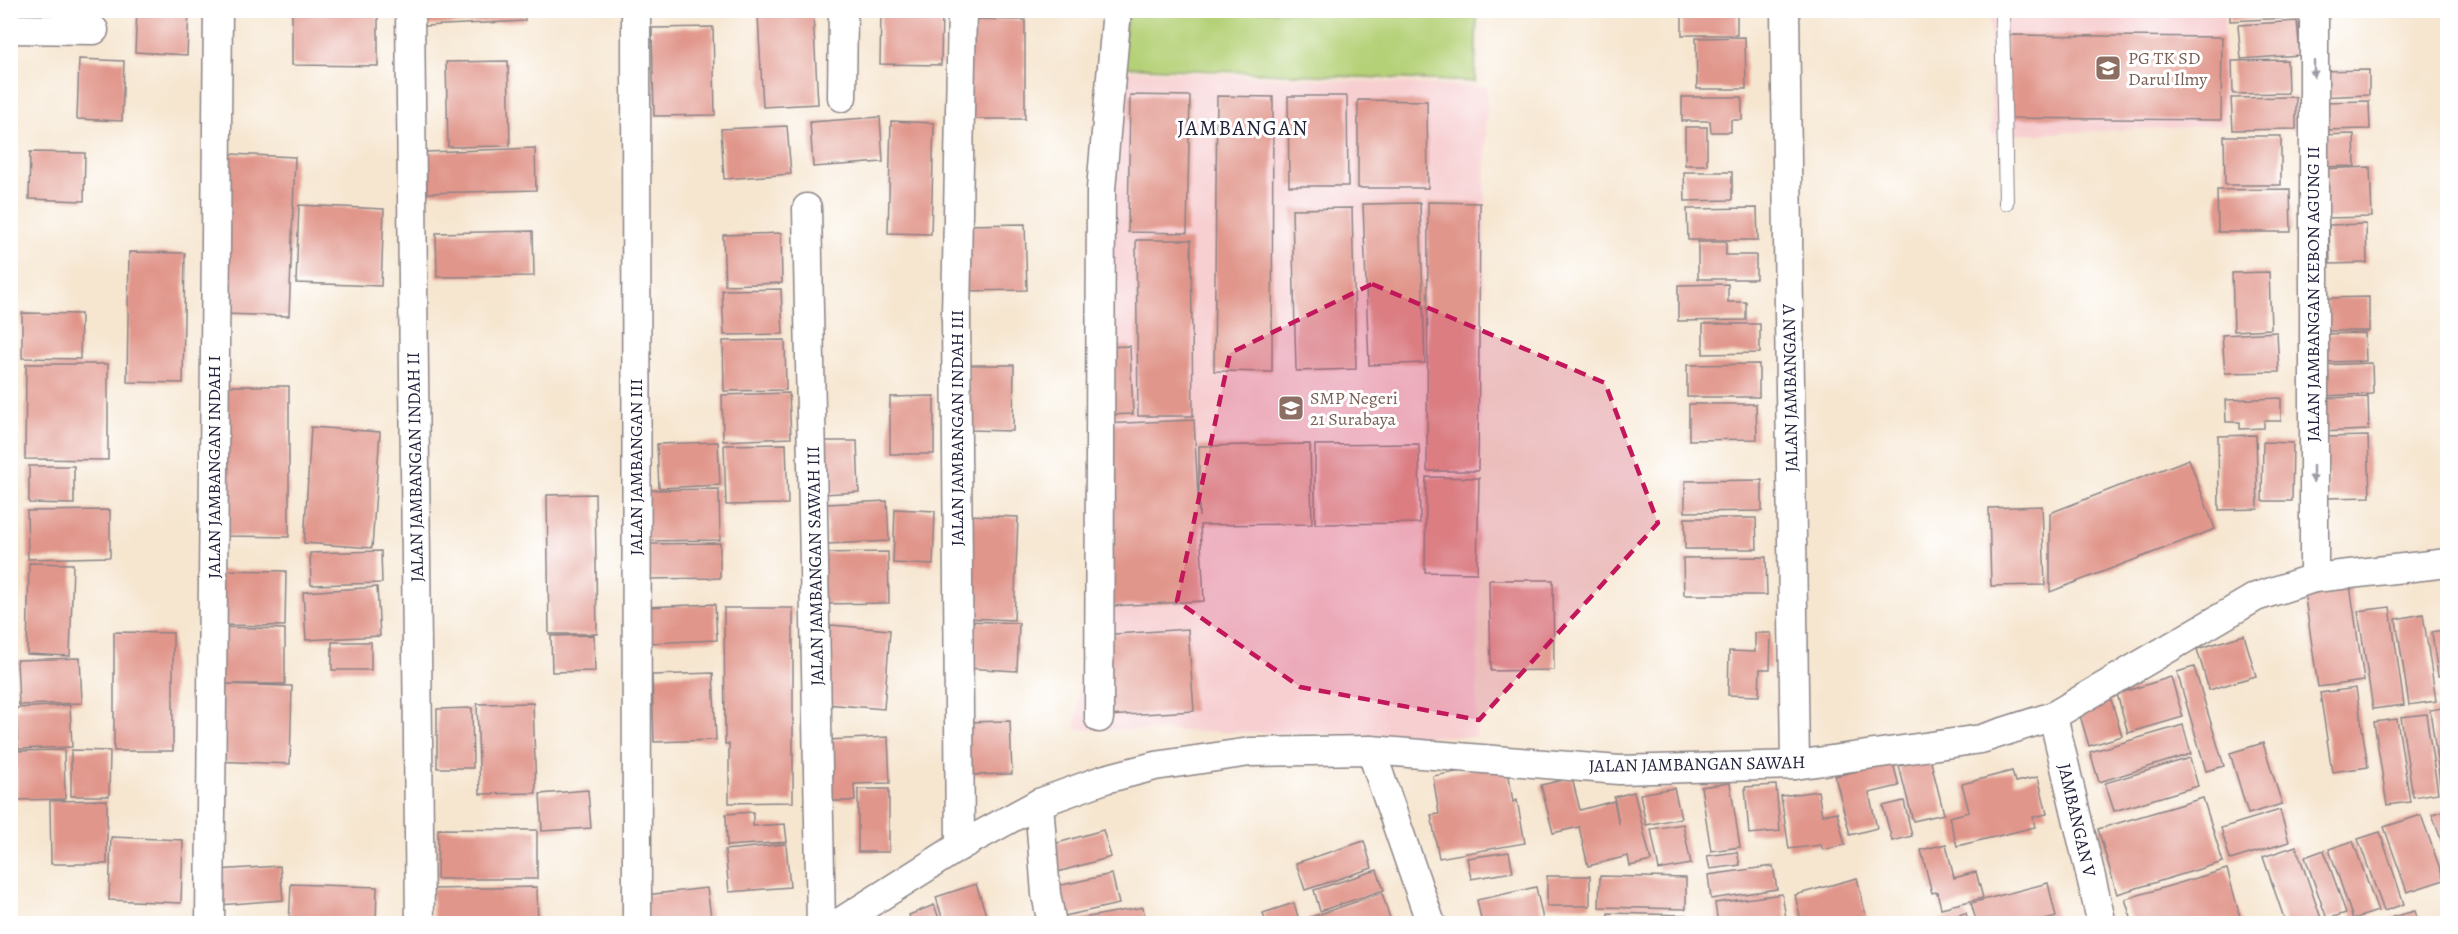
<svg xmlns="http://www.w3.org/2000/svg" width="2458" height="934" font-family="Alegreya,serif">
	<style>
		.built { fill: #f7cfd1 }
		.green { fill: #b5d178; stroke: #6c7a5a; stroke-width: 1.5 }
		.building { fill: #e1968b }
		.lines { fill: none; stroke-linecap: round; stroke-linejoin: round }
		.service-casing { stroke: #8c8486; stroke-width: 16 }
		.minor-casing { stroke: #8c8486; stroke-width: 31 }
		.service { stroke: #fff; stroke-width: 14 }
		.minor { stroke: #fff; stroke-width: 28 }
		.oneway { fill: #9c9ca7 }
		.marked { fill: #c2185b; fill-opacity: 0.2; stroke: #c2185b; stroke-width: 4.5; stroke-dasharray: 12 8; stroke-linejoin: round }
		.labels { text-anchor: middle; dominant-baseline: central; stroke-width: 6; stroke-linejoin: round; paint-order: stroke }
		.education-label { font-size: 18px; fill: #785e54; stroke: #fff; text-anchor: start }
		.street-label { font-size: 18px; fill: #22223b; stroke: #fff }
		.quarter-label { font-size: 21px; letter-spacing: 1.5px; fill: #22223b; stroke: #fff }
	</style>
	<rect width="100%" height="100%" fill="#fff"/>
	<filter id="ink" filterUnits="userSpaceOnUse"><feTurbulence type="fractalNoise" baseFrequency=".0167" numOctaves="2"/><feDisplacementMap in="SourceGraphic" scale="12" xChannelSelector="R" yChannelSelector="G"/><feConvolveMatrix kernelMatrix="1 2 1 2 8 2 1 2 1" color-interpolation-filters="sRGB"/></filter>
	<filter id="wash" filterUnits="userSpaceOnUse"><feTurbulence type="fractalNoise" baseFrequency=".008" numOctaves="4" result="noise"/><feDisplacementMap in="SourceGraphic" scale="24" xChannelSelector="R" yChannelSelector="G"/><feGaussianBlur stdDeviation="1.35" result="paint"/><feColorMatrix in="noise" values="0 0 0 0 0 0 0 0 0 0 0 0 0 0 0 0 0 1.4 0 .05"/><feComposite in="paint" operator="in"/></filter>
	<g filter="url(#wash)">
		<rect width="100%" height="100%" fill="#f6e6d0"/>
		<g class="built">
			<polygon points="1990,11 2224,11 2226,125 1992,136"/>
			<polygon points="1124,70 1487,87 1476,737 1076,729"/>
		</g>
		<polygon class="green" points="1127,11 1477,11 1475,82 1121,67"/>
		<g id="blocks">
			<g class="building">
				<polygon points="137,10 189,10 187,55 135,52"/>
				<polygon points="292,10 378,10 378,66 292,65"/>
				<polygon points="423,10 524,10 525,21 424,26"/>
				<polygon points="881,10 942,10 941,65 880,64"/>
				<rect x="1682" y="10" width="55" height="25"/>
				<polygon points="2230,10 2289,10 2289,18 2230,21"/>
				<polygon points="813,13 818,104 763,107 758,16"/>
				<polygon points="968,19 1025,20 1025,119 967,119"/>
				<polygon points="2297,21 2300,55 2241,59 2238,25"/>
				<polygon points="713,27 715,115 654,116 652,28"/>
				<polygon points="2006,35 2222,37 2221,120 2005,118"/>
				<polygon points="1745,37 1746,89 1697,89 1696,38"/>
				<polygon points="79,59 124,61 122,121 77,119"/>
				<polygon points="2287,60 2288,93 2233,94 2232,61"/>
				<polygon points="508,61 510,146 448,147 446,62"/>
				<polygon points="2369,70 2369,95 2316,97 2315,71"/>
				<polygon points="1130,95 1190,96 1187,233 1128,232"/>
				<polygon points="1217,96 1273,97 1272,372 1214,371"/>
				<polygon points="1288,96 1347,96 1348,186 1289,186"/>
				<polygon points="1682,97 1742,97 1742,120 1731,120 1731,132 1711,132 1710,121 1682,121"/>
				<polygon points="2296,97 2296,129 2233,130 2231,98"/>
				<polygon points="1358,100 1427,101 1428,188 1358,188"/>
				<polygon points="2369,101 2370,129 2321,130 2320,102"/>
				<polygon points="880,117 883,162 813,167 810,122"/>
				<polygon points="891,121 934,123 931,234 888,233"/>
				<polygon points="787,126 791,174 724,179 721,129"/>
				<rect x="1685" y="127" width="22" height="38"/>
				<polygon points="2354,134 2355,166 2320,167 2319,135"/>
				<polygon points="2224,136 2281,136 2281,185 2225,185"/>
				<polygon points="535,148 536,190 427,193 426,152"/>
				<polygon points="30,152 85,153 84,201 29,199"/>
				<polygon points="230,154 295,157 289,316 224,314"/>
				<polygon points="2370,167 2372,217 2324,218 2318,169"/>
				<polygon points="1684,172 1732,172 1732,200 1685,201"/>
				<polygon points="2290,189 2291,232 2218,232 2217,190"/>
				<polygon points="1428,202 1480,203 1478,471 1427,471"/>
				<polygon points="1420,203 1425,363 1369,365 1363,204"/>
				<polygon points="299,205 384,209 381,286 296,283"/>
				<polygon points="1352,208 1356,369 1296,371 1292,209"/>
				<polygon points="1757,208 1758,240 1688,240 1687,209"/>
				<polygon points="1025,224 1027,290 963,291 962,225"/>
				<polygon points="2366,224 2367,263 2330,264 2329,225"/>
				<polygon points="533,231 534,276 437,277 436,233"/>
				<polygon points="781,233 782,283 725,285 723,235"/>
				<polygon points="1136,240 1191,240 1193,416 1138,416"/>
				<polygon points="1698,242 1726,242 1726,255 1756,255 1756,279 1698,279"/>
				<polygon points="129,252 185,253 183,383 127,382"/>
				<polygon points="2269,272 2271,329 2234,331 2232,273"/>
				<polygon points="1728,284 1728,302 1746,302 1746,320 1678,321 1678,285"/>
				<polygon points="781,289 783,334 724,335 722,290"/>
				<polygon points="2369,297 2369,331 2328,331 2327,298"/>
				<polygon points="22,313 81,314 80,359 22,358"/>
				<polygon points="1703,324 1760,324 1760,353 1703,354"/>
				<polygon points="2277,332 2279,372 2225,373 2222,335"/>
				<polygon points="2365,333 2366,361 2322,362 2321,334"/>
				<polygon points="785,340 786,390 724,391 723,341"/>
				<polygon points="1130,346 1133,414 1104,415 1101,347"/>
				<polygon points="2372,363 2373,394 2318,396 2317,365"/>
				<polygon points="26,364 108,364 108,460 25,459"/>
				<polygon points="1759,364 1759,397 1687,397 1687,365"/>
				<polygon points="968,365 1014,365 1013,431 968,430"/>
				<polygon points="224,386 289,386 289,537 223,536"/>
				<polygon points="789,393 791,438 723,441 722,395"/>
				<polygon points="934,396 934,454 890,454 890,397"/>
				<polygon points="2368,397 2369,430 2318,432 2318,398"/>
				<polygon points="2281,398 2281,421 2264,421 2264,428 2240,429 2240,422 2226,422 2225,400"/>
				<polygon points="1689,404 1756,404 1757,439 1689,440"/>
				<polygon points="1194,420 1199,517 1199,446 1310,444 1312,524 1200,525 1204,601 1112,606 1102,424"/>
				<polygon points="311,427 380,432 372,548 304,543"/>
				<polygon points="2256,435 2258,509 2219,510 2218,436"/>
				<polygon points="2368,436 2370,497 2328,498 2326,437"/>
				<polygon points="821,441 857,441 859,492 823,494"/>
				<polygon points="718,442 720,485 659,488 657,444"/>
				<polygon points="2263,442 2293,443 2292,501 2262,501"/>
				<polygon points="786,444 788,504 726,505 724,445"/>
				<polygon points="1419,444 1420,523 1315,524 1315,445"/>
				<polygon points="2189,459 2215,529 2050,592 2050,513"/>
				<polygon points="29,466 74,466 74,504 29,503"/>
				<polygon points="1426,477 1479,478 1477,573 1425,572"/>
				<polygon points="1762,480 1762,511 1685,512 1685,481"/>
				<polygon points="719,489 720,540 647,541 646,490"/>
				<polygon points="595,494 597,634 549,634 547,495"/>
				<polygon points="887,501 889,541 828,544 826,504"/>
				<polygon points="2042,506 2045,585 1991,586 1989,508"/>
				<polygon points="895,509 935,511 933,565 893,563"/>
				<polygon points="110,510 110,557 28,559 27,511"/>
				<polygon points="967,515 1018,517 1014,620 963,618"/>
				<polygon points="1685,518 1756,518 1757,549 1685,549"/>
				<polygon points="720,543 720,578 648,579 647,544"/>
				<polygon points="381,551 382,583 311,585 310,553"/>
				<polygon points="888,552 889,603 819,604 818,553"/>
				<polygon points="1766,557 1767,595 1684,595 1683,558"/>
				<polygon points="29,563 73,564 70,656 27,654"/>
				<polygon points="220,570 286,571 285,626 219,625"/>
				<polygon points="1489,580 1553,580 1554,670 1491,671"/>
				<polygon points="2350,585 2364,681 2318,687 2304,591"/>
				<polygon points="377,587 380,636 306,640 303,592"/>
				<polygon points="715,604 717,640 649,643 647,607"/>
				<polygon points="2390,607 2404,705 2373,709 2358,611"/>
				<polygon points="724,608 793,608 793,802 729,803 729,744 725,744"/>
				<polygon points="2423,614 2436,701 2409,705 2396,619"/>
				<polygon points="967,621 1019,623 1017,671 965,668"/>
				<polygon points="831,625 890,630 884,709 825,704"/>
				<polygon points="219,627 285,629 285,684 223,684 292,686 290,764 212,761"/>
				<polygon points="1188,629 1194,711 1107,716 1101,635"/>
				<polygon points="2448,629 2448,675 2438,676 2432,632"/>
				<polygon points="114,632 173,633 173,751 114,751"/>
				<polygon points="1755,633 1771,633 1770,669 1760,669 1759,696 1728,695 1729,651 1755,652"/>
				<polygon points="594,635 595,671 552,672 551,636"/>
				<polygon points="2244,635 2256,676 2209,690 2197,649"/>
				<rect x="332" y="642" width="39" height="28"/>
				<polygon points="80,658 82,703 19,705 17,660"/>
				<polygon points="2194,667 2224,766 2206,771 2177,672"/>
				<polygon points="713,673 716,740 654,742 652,675"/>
				<polygon points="2171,677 2183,717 2128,733 2117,694"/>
				<polygon points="2356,688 2368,767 2332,772 2320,693"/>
				<polygon points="2110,696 2122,736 2089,746 2077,705"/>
				<polygon points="533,703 536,793 480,794 477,704"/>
				<polygon points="70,705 72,747 18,749 16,708"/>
				<polygon points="2448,707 2448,787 2441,787 2430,710"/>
				<polygon points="472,708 473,768 437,768 437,709"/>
				<polygon points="2426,714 2438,793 2413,797 2401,717"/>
				<polygon points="2397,719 2410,802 2387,805 2374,722"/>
				<polygon points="1010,721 1012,774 965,775 963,722"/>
				<polygon points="2183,725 2191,754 2099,782 2090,752"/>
				<polygon points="888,737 890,783 854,784 855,801 829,801 827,740"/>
				<polygon points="2263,743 2282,804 2248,814 2230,753"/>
				<polygon points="64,750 65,799 17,800 16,751"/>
				<polygon points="71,750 110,751 109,796 71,796"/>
				<polygon points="1930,758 1944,814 1913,821 1899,766"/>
				<polygon points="2190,758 2198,786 2114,811 2105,783"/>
				<polygon points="1507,763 1513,802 1517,800 1525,843 1439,858 1431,815 1439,814 1433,776"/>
				<polygon points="1893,763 1899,786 1869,793 1877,828 1850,835 1835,776"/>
				<polygon points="2012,771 2015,782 2038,777 2047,814 2033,817 2035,827 1957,846 1949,817 1969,812 1962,784"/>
				<polygon points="1572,778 1580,810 1614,801 1619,824 1614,797 1634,792 1651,861 1630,866 1628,856 1588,866 1579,827 1553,833 1541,785"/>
				<polygon points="1730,783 1740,847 1711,851 1701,787"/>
				<polygon points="1776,785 1780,831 1749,834 1745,787"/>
				<polygon points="1674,788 1681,818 1646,825 1640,794"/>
				<rect x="858" y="789" width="31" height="63"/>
				<polygon points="588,790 591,828 542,831 540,794"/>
				<polygon points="1818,791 1822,815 1837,812 1845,845 1823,850 1821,845 1789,849 1781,796"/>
				<polygon points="2203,798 2223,862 2117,894 2098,829"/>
				<polygon points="107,800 107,864 51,864 50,801"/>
				<polygon points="1904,801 1912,836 1892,841 1883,806"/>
				<polygon points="2448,809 2448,857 2447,857 2432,814"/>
				<polygon points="2280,810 2289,842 2230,860 2221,828"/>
				<polygon points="753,812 753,826 785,824 787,842 727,846 726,814"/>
				<polygon points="2421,815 2444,880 2407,892 2384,827"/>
				<polygon points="1683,824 1691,864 1659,870 1651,829"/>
				<polygon points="438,829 537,830 537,879 437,879"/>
				<polygon points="1103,830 1111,857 1054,873 1047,846"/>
				<polygon points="2380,832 2404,904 2384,911 2358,839"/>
				<polygon points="111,837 183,840 181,903 109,900"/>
				<polygon points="1364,841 1372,868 1305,890 1296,863"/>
				<polygon points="2353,841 2378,911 2353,919 2329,849"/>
				<polygon points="786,844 790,887 729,892 725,850"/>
				<polygon points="1946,844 1954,878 1976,872 1983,898 1941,908 1937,892 1932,893 1921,850"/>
				<polygon points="2296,846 2323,924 2286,924 2263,857"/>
				<polygon points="2324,850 2346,913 2327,919 2305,857"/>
				<polygon points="1509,852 1513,872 1471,879 1467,858"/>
				<polygon points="1737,852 1740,865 1710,869 1707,856"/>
				<polygon points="280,866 283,900 220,905 217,870"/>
				<polygon points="1773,866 1777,889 1711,899 1708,875"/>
				<polygon points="2227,869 2242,924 2133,924 2125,899"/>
				<polygon points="1377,870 1384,890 1320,911 1314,890"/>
				<polygon points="1112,874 1119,904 1055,918 1048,888"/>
				<rect x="1547" y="876" width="43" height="30"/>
				<polygon points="1600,876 1686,878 1686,909 1599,907"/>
				<polygon points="1857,878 1867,920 1852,924 1802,924 1795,895"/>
				<polygon points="2048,883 2056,917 2032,924 1977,924 1971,903"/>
				<polygon points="291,884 377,887 376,924 289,924"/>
				<polygon points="976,884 989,924 944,924 936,897"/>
				<polygon points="537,887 538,924 433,924 432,889"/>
				<polygon points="1536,887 1544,924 1482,924 1477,900"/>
				<polygon points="707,888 712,924 648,924 645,895"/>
				<polygon points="1382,893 1391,921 1384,924 1310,924 1308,918"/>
				<polygon points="1782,894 1787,924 1718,924 1715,903"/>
				<polygon points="1294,903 1300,924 1266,924 1263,913"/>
				<polygon points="934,905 941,924 912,924 909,915"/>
				<polygon points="1143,907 1146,924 1061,924 1061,922"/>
				<polygon points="2415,911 2419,924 2393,924 2392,917"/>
				<polygon points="1608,913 1686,915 1686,924 1608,924"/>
				<polygon points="1966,913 1969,924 1939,924 1938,920"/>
			</g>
		</g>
	</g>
	<g filter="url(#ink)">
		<use href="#blocks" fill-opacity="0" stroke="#8c8486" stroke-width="1.5"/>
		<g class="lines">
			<defs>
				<polyline id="service" points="2002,10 2006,203"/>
				<g id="minor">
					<polyline points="410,10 420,924"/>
					<polyline points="636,10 637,924"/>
					<polyline points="1785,10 1795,765"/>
					<polyline points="2314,10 2314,578"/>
					<polyline points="10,29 94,30"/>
					<polyline points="842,97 843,10"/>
					<polyline points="807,208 821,924"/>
					<polyline points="2053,716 2102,924"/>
					<polyline points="1099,718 1101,189 1117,10"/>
					<polyline points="1371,750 1431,924"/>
					<polyline points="1039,803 1046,894 1052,924"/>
					<polyline points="960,846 956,316 962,10"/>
					<polyline points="210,924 218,10"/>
					<polyline points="837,924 960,846 1039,803 1105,779 1155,766 1250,752 1371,750 1619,770 1795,765 1981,739 2053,716 2256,597 2314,578 2448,563"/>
				</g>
			</defs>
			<use href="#service" class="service-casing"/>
			<use href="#minor" class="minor-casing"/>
			<use href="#service" class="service"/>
			<use href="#minor" class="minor"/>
		</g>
		<defs><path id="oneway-solid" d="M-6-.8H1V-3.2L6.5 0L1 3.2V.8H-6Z" transform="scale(1.5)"/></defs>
		<g class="oneway">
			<use href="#oneway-solid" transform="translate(2314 69) rotate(90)"/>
			<use href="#oneway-solid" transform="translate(2313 474) rotate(90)"/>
		</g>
	</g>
	<path class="marked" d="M1372 284 1605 383 1658 523 1479 720 1300 687 1177 601 1230 353Z"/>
	<defs>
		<symbol id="school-square" viewBox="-11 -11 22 22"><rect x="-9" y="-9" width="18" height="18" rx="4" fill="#8d6e63" stroke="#fff"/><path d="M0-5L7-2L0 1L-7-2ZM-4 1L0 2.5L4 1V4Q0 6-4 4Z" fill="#fff"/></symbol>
	</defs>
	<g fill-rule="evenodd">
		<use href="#school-square" x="2093" y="53" width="30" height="30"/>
		<use href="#school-square" x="1276" y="393" width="30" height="30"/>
	</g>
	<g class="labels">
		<g class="education-label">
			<text x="2128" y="58">PG TK SD<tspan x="2128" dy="21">Darul Ilmy</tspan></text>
			<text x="1310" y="398">SMP Negeri<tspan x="1310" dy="21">21 Surabaya</tspan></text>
		</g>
		<g class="street-label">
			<text transform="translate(2313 294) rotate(-90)">JALAN JAMBANGAN KEBON AGUNG II</text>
			<text transform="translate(1790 388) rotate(-91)">JALAN JAMBANGAN V</text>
			<text transform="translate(957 428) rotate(-90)">JALAN JAMBANGAN INDAH III</text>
			<text transform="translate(214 467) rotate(-90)">JALAN JAMBANGAN INDAH I</text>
			<text transform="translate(415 467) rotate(-91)">JALAN JAMBANGAN INDAH II</text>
			<text transform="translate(636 467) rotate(-90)">JALAN JAMBANGAN III</text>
			<text transform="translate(815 566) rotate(-91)">JALAN JAMBANGAN SAWAH III</text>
			<text transform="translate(1697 764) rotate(-1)">JALAN JAMBANGAN SAWAH</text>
			<text transform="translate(2077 820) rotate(77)">JAMBANGAN V</text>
		</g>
		<g class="quarter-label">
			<text x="1243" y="128">JAMBANGAN</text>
		</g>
	</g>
	<rect width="2458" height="934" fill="none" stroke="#fff" stroke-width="36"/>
</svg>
